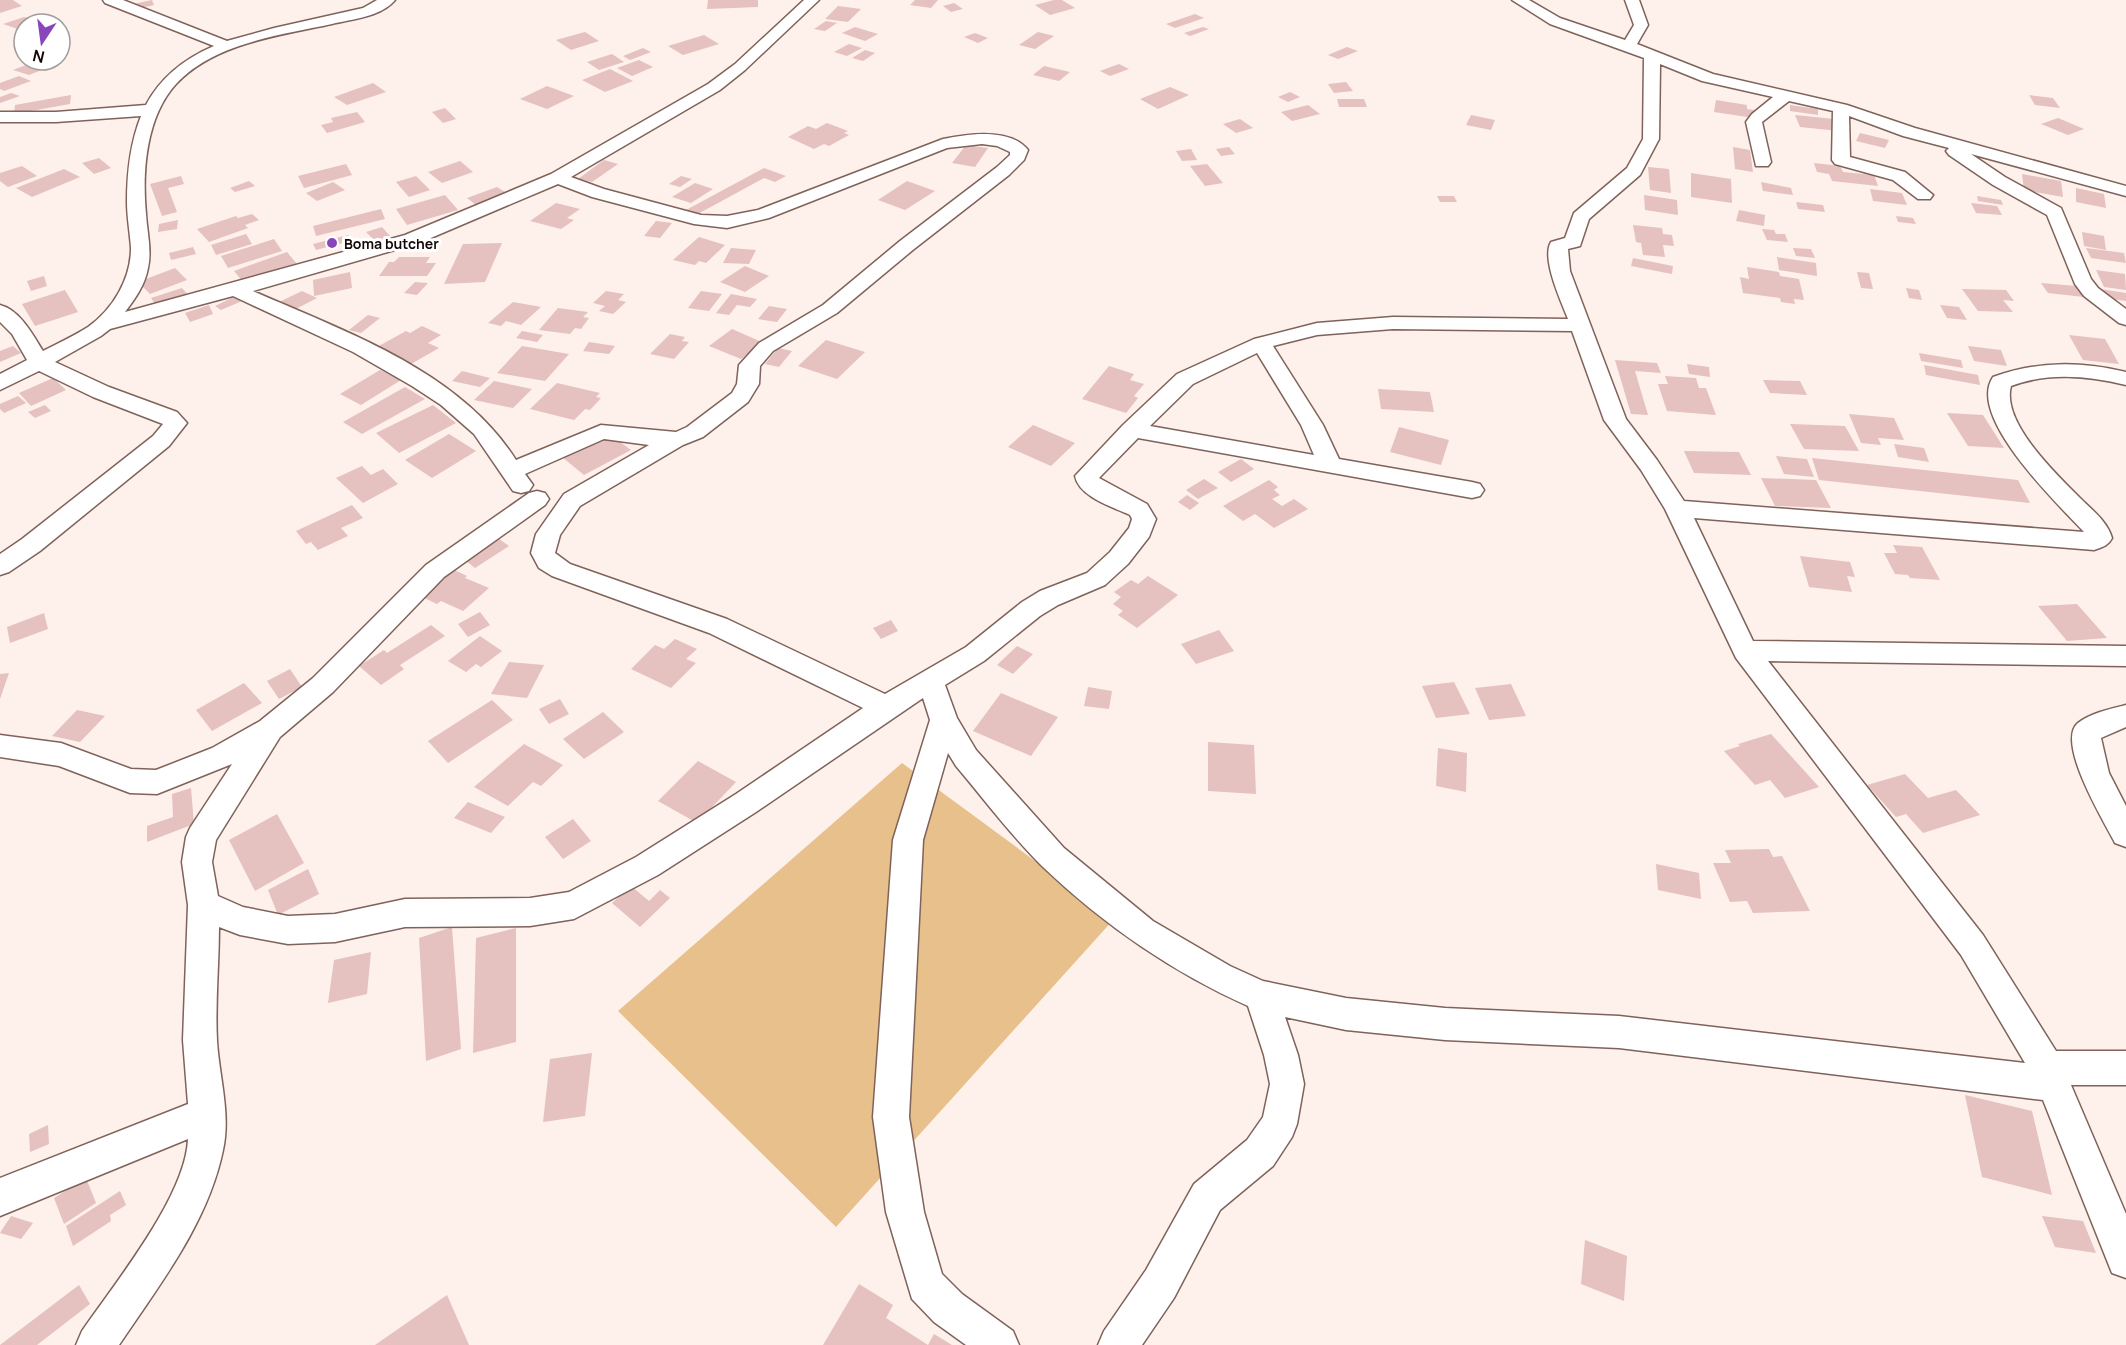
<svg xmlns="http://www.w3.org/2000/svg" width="2126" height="1345" font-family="Manrope,sans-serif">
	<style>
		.green { fill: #e7c08b }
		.building { fill: #e5c1c0 }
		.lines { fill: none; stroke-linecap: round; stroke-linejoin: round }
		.street-casing { stroke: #7f6259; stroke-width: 3 }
		.street { fill: #fff; fill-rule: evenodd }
		.poi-dot { fill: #8946bb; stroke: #fff; stroke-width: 2 }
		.labels { text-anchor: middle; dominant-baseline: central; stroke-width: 6; stroke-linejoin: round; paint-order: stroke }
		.far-poi-label { font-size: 14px; font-weight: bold; fill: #130806; stroke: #fff; text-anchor: start }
	</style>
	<rect width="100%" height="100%" fill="#fef0eb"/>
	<polygon class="green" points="902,763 1114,919 836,1227 618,1011"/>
	<g class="building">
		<polygon points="0,0 13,0 22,6 0,13"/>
		<polygon points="152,0 154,5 136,9 133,4"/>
		<polygon points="708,0 758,0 758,7 707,9"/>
		<polygon points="915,0 938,0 931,8 910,5"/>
		<polygon points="1054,0 1062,0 1075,8 1050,15 1035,5"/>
		<polygon points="954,3 963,9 951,12 943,6"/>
		<polygon points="838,6 861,9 848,22 825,19"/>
		<polygon points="1195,14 1204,18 1175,28 1166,24"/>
		<polygon points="38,15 52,19 43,22 47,24 24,24 24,31 3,24 24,17 28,18"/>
		<polygon points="826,21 837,23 825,31 814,29"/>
		<polygon points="855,27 878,34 865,41 842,33"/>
		<polygon points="1203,27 1209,29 1190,36 1184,33"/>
		<polygon points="585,32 599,41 571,50 556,40"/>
		<polygon points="1038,32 1054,36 1035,49 1019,45"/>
		<polygon points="975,33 988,38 978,43 964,37"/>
		<polygon points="704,35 719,44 683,55 668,46"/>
		<polygon points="849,44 862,48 847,56 834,52"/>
		<polygon points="1347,47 1358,51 1338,59 1328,55"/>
		<polygon points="643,48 651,52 630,60 623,56"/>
		<polygon points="865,50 875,53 863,61 852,58"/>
		<polygon points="612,54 624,62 599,70 587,62"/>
		<polygon points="39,60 59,63 29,75 13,70"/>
		<polygon points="639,60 653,67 632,76 617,68"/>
		<polygon points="1119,64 1129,69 1110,76 1100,71"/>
		<polygon points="1044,66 1070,72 1059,81 1033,75"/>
		<polygon points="610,69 633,81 605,92 582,80"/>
		<polygon points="19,76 31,81 4,91 0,89 0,83"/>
		<polygon points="1346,82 1353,91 1334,93 1328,84"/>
		<polygon points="373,83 386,92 347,105 334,97"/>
		<polygon points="547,86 574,96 547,109 520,99"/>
		<polygon points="1170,87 1189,95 1158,109 1140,99"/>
		<polygon points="1290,92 1300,97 1288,102 1278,97"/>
		<polygon points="11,93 20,96 0,103 0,97"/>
		<polygon points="71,95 70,104 14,114 15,105"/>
		<polygon points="2029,95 2053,98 2060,108 2035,105"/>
		<polygon points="1337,99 1364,99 1367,107 1339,107"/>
		<polygon points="1716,100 1747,105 1747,109 1754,110 1754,118 1714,112"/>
		<polygon points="1308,105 1320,114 1292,121 1281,112"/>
		<polygon points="1790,105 1818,109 1818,115 1790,111"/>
		<polygon points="445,108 456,119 443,123 432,112"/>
		<polygon points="357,112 365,122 327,133 321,125 333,122 331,118"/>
		<polygon points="1471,115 1495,120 1491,130 1466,125"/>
		<polygon points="1795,115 1834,119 1839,131 1800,127"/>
		<polygon points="2058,118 2084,129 2068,135 2041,124"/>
		<polygon points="1240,119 1253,128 1236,133 1223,124"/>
		<polygon points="827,123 848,131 844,133 849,135 829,146 824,144 814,149 788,137 808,126 816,129"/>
		<polygon points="1860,133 1889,140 1885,148 1856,141"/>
		<polygon points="966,145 988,148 975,167 952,163"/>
		<polygon points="1229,147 1235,154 1221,156 1216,149"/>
		<polygon points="1733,147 1750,150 1753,172 1735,169"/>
		<polygon points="1191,149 1197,160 1182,161 1176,151"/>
		<polygon points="99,158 111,168 94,174 82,163"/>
		<polygon points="604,160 618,164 592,182 578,179"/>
		<polygon points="460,161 473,172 442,183 428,172"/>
		<polygon points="1814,163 1840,166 1843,172 1874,175 1878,186 1832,181 1829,174 1817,172"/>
		<polygon points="346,164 352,175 304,188 298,176"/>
		<polygon points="1207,164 1223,183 1205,186 1190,166"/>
		<polygon points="22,166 37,176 8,187 0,181 0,173"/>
		<polygon points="1648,167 1669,169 1671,193 1650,190"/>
		<polygon points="764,168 786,176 775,182 764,178 696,215 686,210"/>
		<polygon points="64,169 80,177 32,197 16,188"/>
		<polygon points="1691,173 1731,179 1732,203 1691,197"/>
		<polygon points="2022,174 2061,181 2063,197 2024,190"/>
		<polygon points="181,176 184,184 168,188 177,212 162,216 150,184"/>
		<polygon points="416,176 430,190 409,197 396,182"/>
		<polygon points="681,176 692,179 680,187 669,184"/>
		<polygon points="249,181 255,186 235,192 230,188"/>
		<polygon points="907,181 935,191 905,210 878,200"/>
		<polygon points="333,182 345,190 317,201 306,193"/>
		<polygon points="1761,182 1791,188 1793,195 1763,191"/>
		<polygon points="695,183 713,189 691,203 672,197"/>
		<polygon points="497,187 510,195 480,208 467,198"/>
		<polygon points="2076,188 2104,194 2106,208 2076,202"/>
		<polygon points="1870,189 1902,193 1907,205 1873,201"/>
		<polygon points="445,195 458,210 407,225 396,209"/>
		<polygon points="1644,195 1677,200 1678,215 1645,210"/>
		<polygon points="1437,196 1454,196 1457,202 1440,202"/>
		<polygon points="1977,196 2001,200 2003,205 1978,201"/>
		<polygon points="1796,202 1823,205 1825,212 1798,209"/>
		<polygon points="556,203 580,209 567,218 574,220 561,229 530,221"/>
		<polygon points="1971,203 1997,206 2002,215 1976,213"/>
		<polygon points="381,209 385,219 316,236 313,226"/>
		<polygon points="1739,210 1765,215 1764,226 1736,221"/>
		<polygon points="252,214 259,220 245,225 248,228 209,242 197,229 236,216 238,218"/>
		<polygon points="1896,216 1913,218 1916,224 1898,222"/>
		<polygon points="178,220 177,229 158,232 159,224"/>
		<polygon points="656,221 672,223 660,238 644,236"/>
		<polygon points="1633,225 1662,228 1663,234 1672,235 1674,246 1663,245 1665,257 1643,255 1641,243 1636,242"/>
		<polygon points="382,227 390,236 375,241 366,232"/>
		<polygon points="1762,229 1774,230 1776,234 1785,234 1788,242 1767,240"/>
		<polygon points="2082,232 2104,236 2106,250 2084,246"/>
		<polygon points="246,234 252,244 216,255 211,245"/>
		<polygon points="348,235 350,241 316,250 313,244"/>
		<polygon points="699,237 725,245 706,263 699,261 695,265 673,260"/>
		<polygon points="274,239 282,251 228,268 221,256"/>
		<polygon points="502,243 485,282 444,284 463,244"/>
		<polygon points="193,247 196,254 171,260 169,253"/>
		<polygon points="731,248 756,250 749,264 723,263"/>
		<polygon points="1793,248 1811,249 1815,258 1796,256"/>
		<polygon points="2086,248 2124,253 2126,263 2091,258"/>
		<polygon points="287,252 297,264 244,283 234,271"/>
		<polygon points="399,257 430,257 426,263 436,263 427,276 379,276 389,262 394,262"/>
		<polygon points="1777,257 1816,263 1817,276 1779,270"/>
		<polygon points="1633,258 1673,266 1672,274 1631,266"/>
		<polygon points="745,266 769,276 745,292 720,282"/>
		<polygon points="1747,267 1779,272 1780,276 1799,279 1804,300 1794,299 1795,304 1781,302 1780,298 1743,293 1740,277 1749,279"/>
		<polygon points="175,268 187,280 150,294 138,282"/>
		<polygon points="2096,270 2125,274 2126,290 2104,287"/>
		<polygon points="350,272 352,288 314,296 313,280"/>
		<polygon points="1857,272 1869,273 1873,289 1861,288"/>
		<polygon points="44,276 47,286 31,291 27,281"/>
		<polygon points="415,282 428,283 417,295 404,293"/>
		<polygon points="2041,283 2077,286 2084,297 2048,293"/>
		<polygon points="182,288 189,296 157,307 151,298"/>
		<polygon points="1906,288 1919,290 1922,300 1909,298"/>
		<polygon points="1962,289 2006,290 2014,301 2003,300 2013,312 1978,311"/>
		<polygon points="2100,289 2126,293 2126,301 2104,298"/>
		<polygon points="65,290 78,312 35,326 22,304"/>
		<polygon points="302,291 317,298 292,311 277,303"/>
		<polygon points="606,291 624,294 618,300 626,302 613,314 599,311 605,306 593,303"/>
		<polygon points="701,291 722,294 709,311 688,308"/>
		<polygon points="731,294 757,299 750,307 737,305 729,315 716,313"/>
		<polygon points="236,296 242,301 221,310 215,306"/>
		<polygon points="513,302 541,307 521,325 506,321 501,326 488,323"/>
		<polygon points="209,305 213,314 190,322 185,313"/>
		<polygon points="1940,305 1959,307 1967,320 1947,318"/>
		<polygon points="769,306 787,309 777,322 758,319"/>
		<polygon points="558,308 588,312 583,317 589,318 581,329 575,328 570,334 539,330"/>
		<polygon points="368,315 380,318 361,333 349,330"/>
		<polygon points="422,326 441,335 428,343 439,348 411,364 377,347 406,331 410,333"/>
		<polygon points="732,329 764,343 741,359 709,346"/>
		<polygon points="522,331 543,335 537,342 516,338"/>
		<polygon points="670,334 685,337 682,341 689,342 674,359 650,354"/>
		<polygon points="2069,335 2105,339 2119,364 2083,360"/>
		<polygon points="826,340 865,352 837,379 798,366"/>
		<polygon points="589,342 615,346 609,354 583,351"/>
		<polygon points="13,346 21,353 0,362 0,351"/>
		<polygon points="522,346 569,354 545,381 497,373"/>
		<polygon points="1968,346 2001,350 2007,366 1974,361"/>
		<polygon points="778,348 792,351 779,367 765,364"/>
		<polygon points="1919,353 1961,360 1963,368 1921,361"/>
		<polygon points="1615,360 1657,363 1661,373 1635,371 1648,415 1631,414"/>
		<polygon points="1687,364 1709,367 1710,377 1689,374"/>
		<polygon points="1924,365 1978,375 1980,385 1926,375"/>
		<polygon points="1109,366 1134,374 1130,380 1144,384 1134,396 1138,398 1126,413 1082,399"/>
		<polygon points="380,370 401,380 361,405 340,394"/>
		<polygon points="462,371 490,378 480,387 452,381"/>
		<polygon points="1665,376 1696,378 1699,388 1706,388 1716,415 1667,411 1658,384 1668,384"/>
		<polygon points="53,378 66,390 31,406 19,393"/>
		<polygon points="1763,380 1800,381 1807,395 1770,393"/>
		<polygon points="494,381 532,389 513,408 474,400"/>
		<polygon points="557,383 600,393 596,397 601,398 590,410 585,409 574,420 530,409"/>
		<polygon points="405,387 425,399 362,434 343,422"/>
		<polygon points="1378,389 1430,392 1434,412 1381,409"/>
		<polygon points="18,396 26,403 4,413 0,409 0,404"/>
		<polygon points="45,405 51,411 35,418 28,412"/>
		<polygon points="433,405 456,423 399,453 376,433"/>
		<polygon points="1947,413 1983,415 2004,448 1968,446"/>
		<polygon points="1849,414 1894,418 1904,440 1878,438 1881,445 1861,443"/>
		<polygon points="1790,424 1845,426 1859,451 1804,449"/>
		<polygon points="1033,425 1075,443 1051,466 1008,447"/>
		<polygon points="1399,427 1449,440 1441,465 1390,452"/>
		<polygon points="608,433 631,450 584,475 562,457"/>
		<polygon points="449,434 476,451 432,478 405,460"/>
		<polygon points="1894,444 1924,448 1929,462 1898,457"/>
		<polygon points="1684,451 1739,452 1751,475 1694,473"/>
		<polygon points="1776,456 1807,459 1814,477 1784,474"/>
		<polygon points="1812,458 2018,480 2030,503 1819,480"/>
		<polygon points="1241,459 1254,469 1231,482 1218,472"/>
		<polygon points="362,466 371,475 383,469 398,484 363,503 336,478"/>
		<polygon points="1761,478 1816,480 1831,508 1775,506"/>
		<polygon points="1204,479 1218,488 1198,499 1186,490"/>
		<polygon points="1269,480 1278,487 1274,490 1280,495 1272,499 1282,506 1294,499 1308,509 1274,528 1255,514 1243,521 1223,506"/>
		<polygon points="1187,495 1199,503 1190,510 1178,502"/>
		<polygon points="352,505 363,518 341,528 348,536 318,550 311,542 306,544 296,531"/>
		<polygon points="495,536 509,546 475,568 461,557"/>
		<polygon points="1893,545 1922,547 1940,580 1910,578 1908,575 1895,574 1884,553 1897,553"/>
		<polygon points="1800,556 1850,562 1855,577 1847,576 1852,592 1809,587"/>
		<polygon points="450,568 467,576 465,578 489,588 463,611 441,601 437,604 418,595"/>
		<polygon points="1148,576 1178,595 1137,628 1118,615 1123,611 1113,604 1121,597 1114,592 1131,580 1138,584"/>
		<polygon points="2077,604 2107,638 2067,641 2038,606"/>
		<polygon points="480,612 490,625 468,637 458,624"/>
		<polygon points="44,613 48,629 10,643 7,627"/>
		<polygon points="891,620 898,631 881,639 873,628"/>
		<polygon points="431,625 445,636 400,665 404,669 381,685 359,666 384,650 387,653"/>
		<polygon points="1219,630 1234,651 1196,664 1181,644"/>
		<polygon points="480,636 502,651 481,667 476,664 466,672 448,661"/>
		<polygon points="675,639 697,649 686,659 696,663 671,688 631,669 655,645 664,649"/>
		<polygon points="1017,646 1033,654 1013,674 997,665"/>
		<polygon points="509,662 544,665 527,698 491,694"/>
		<polygon points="290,669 302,687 279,699 267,681"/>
		<polygon points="9,673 0,699 0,674"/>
		<polygon points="1454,682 1470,714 1436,718 1422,686"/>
		<polygon points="244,683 262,703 212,731 196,710"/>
		<polygon points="1511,684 1526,716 1489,720 1475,688"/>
		<polygon points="1088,687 1112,691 1109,709 1084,706"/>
		<polygon points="1001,693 1058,717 1031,756 973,731"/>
		<polygon points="560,699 569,714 549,724 539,709"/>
		<polygon points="492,700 513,720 448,763 428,741"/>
		<polygon points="77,710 105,716 80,742 52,736"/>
		<polygon points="603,712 624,732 584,759 563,739"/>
		<polygon points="1771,734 1819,787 1785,798 1770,780 1755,785 1724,751 1740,746 1738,744"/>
		<polygon points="1208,742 1254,745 1256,794 1208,791"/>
		<polygon points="524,744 563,765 541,786 533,782 508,806 474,787"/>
		<polygon points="1438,748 1467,753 1466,792 1436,786"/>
		<polygon points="698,761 736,782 697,823 658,801"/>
		<polygon points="1905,774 1928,798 1956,790 1980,815 1923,833 1906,814 1896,817 1867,785"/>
		<polygon points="191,788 194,824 147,842 147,826 173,817 172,794"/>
		<polygon points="468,802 505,817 491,833 454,818"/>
		<polygon points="277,814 304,863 255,891 229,840"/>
		<polygon points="573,819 591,841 563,859 545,837"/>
		<polygon points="1769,849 1773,857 1782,856 1810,911 1753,913 1747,901 1730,902 1713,863 1731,863 1725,850"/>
		<polygon points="1656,864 1699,873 1701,899 1658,890"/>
		<polygon points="308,869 319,894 278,915 268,890"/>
		<polygon points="631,886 649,901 660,890 670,898 640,927 612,903"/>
		<polygon points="452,927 461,1049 426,1061 419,938"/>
		<polygon points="516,928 516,1042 473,1053 476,938"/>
		<polygon points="371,952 367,994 328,1003 334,960"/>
		<polygon points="592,1053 585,1116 543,1122 550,1059"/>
		<polygon points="1965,1095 2032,1111 2052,1195 1982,1177"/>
		<polygon points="48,1125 49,1144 30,1152 29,1134"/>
		<polygon points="86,1178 96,1203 64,1224 54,1198"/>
		<polygon points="120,1191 126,1205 110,1215 111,1221 73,1246 66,1226"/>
		<polygon points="11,1216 33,1223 21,1239 0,1233"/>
		<polygon points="2042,1216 2083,1221 2096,1253 2055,1247"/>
		<polygon points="1585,1240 1627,1256 1624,1301 1581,1284"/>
		<polygon points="859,1284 893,1305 886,1318 928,1345 934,1334 952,1345 823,1345"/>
		<polygon points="79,1285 90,1304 37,1345 0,1345"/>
		<polygon points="447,1295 469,1345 375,1345"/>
	</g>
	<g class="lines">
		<defs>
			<g id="street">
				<path d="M103 0H123L227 41 274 28 363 8 377 0H395C381 17 352 19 332 24 281 35 214 43 176 84 146 117 142 171 146 214 147 232 152 250 148 268 145 285 135 299 125 312L405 235 551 174 708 84 735 64 804 0H819L745 70 720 90 571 177 604 189 701 215 727 216 758 210 943 139C967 134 1010 127 1028 150L1024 160 1009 175 914 249 837 313 773 351 760 366 759 384 748 402 703 437 683 445 580 506 560 535 555 553 570 564 727 619 885 694 966 647 1022 602 1040 591 1087 573 1110 552 1129 528 1132 519 1130 515C1113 507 1079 497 1075 476L1123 425 1177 374 1254 339 1317 323 1393 317 1568 319C1561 301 1541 258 1551 242L1565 238 1574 213 1627 168 1643 139 1644 58 1550 24 1512 0H1529L1560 18 1625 40 1634 25 1625 0H1639L1648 25 1637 44 1713 74 1847 105 1915 128 2126 186V196L1971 154 2005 177 2061 208 2091 279 2098 288 2126 309V325L2119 323 2084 296 2075 284 2047 215 1993 185 1949 155 1946 151 1949 148 1903 136 1849 116 1850 157 1905 172 1933 195 1930 199H1918L1893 180 1835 164 1832 160 1833 111 1789 101 1762 122 1771 162 1768 166H1756L1746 122 1752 114 1773 97 1702 81 1660 64 1659 139 1640 175 1589 219 1580 246 1568 249 1570 271 1626 419 1657 460 1684 501 2084 532C2058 504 1966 417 1993 377 2038 361 2080 361 2126 372V385C2087 376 2049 372 2011 386 2001 422 2056 474 2080 498 2092 510 2107 521 2112 538 2108 546 2102 547 2094 550L1694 518 1753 641 2126 646V666L1768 661 1983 935 2056 1051H2126V1085H2071L2126 1214V1278L2112 1273 2043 1100 1619 1048 1445 1040 1346 1030 1285 1017 1298 1055 1304 1084 1297 1124 1292 1137 1273 1166 1220 1210 1174 1298 1142 1345H1098L1104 1331 1146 1270 1194 1184 1247 1140 1263 1117 1270 1084 1264 1055 1248 1006C1172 972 1104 925 1043 867 1013 838 984 799 956 766L948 753 923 840 909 1117 924 1212 942 1274 962 1294 1013 1331 1019 1345H966L934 1322 912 1299 886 1212 873 1117 893 840 930 720 923 698 756 812 658 875 574 919 530 926 405 927 335 942 288 944 240 935 219 927C219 964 215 1003 217 1041 219 1076 231 1114 223 1150 208 1223 160 1284 119 1345H76L82 1331C115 1283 186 1196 188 1139L0 1216V1178L188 1104 183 1040 188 905 182 862 186 837 190 828 232 764 157 794 130 793 59 766 0 757V735L61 743 131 769 156 770 212 748 260 721 313 678 426 565 529 493 537 491 545 493 549 499 545 505 444 577 333 692 280 737 216 840 212 862 218 896 243 907 288 916 335 914 405 899 530 898 569 892 636 857 736 794 863 708 709 633 552 576 539 568 531 553 536 534 564 494 649 445 604 439 525 474 533 485 529 491 521 493 513 491 474 434 441 405 412 386 353 352 233 296 110 329 101 336 55 362 109 387 177 412 187 423 169 446 40 551 9 572 0 575V554L22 539 153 436 163 424 93 397 39 371 0 390V374L27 360 12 334 0 322V305C20 310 33 335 43 351 58 343 74 336 88 327 113 309 131 279 131 248 130 233 127 217 127 202 127 172 130 144 141 116L56 122H0V112H56L146 105C161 77 184 59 214 46L105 3ZM982 144 997 146 1010 152V155L997 167 900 241 823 305 759 343 739 365 737 384 732 393 687 427 676 432 601 425 516 460C460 371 346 332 253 291L419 243 558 184 592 197 694 224 727 228 769 218 947 148ZM1393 329 1572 331 1604 420 1641 470 1665 509 1736 658 1961 955 2025 1063 1619 1016 1445 1008 1346 998 1263 981 1230 966 1153 921 1064 848 976 750 957 718 945 685 984 661 1040 616 1058 605 1105 585 1128 564 1149 537 1156 519 1147 504 1099 478 1138 438 1472 498 1480 496 1484 490 1480 484 1472 482 1339 459 1323 425 1273 346 1317 335ZM1257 353 1301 425 1314 455 1150 426 1193 384Z"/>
				<path d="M2126 705V727L2101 738 2109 773 2126 806V847L2115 843C2105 823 2055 742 2078 723 2091 713 2110 709 2126 705Z"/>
			</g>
		</defs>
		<use href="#street" class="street-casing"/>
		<use href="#street" class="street"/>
	</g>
	<circle class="poi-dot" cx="332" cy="243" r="6"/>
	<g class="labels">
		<g class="far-poi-label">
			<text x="344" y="243">Boma butcher</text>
		</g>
	</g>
	<g transform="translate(42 42) rotate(193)"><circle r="28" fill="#ffffff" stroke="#a19c9b" stroke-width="1.5"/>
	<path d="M0-4.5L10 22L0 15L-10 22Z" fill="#8946bb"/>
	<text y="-9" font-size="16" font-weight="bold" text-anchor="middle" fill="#130806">N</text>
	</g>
</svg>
